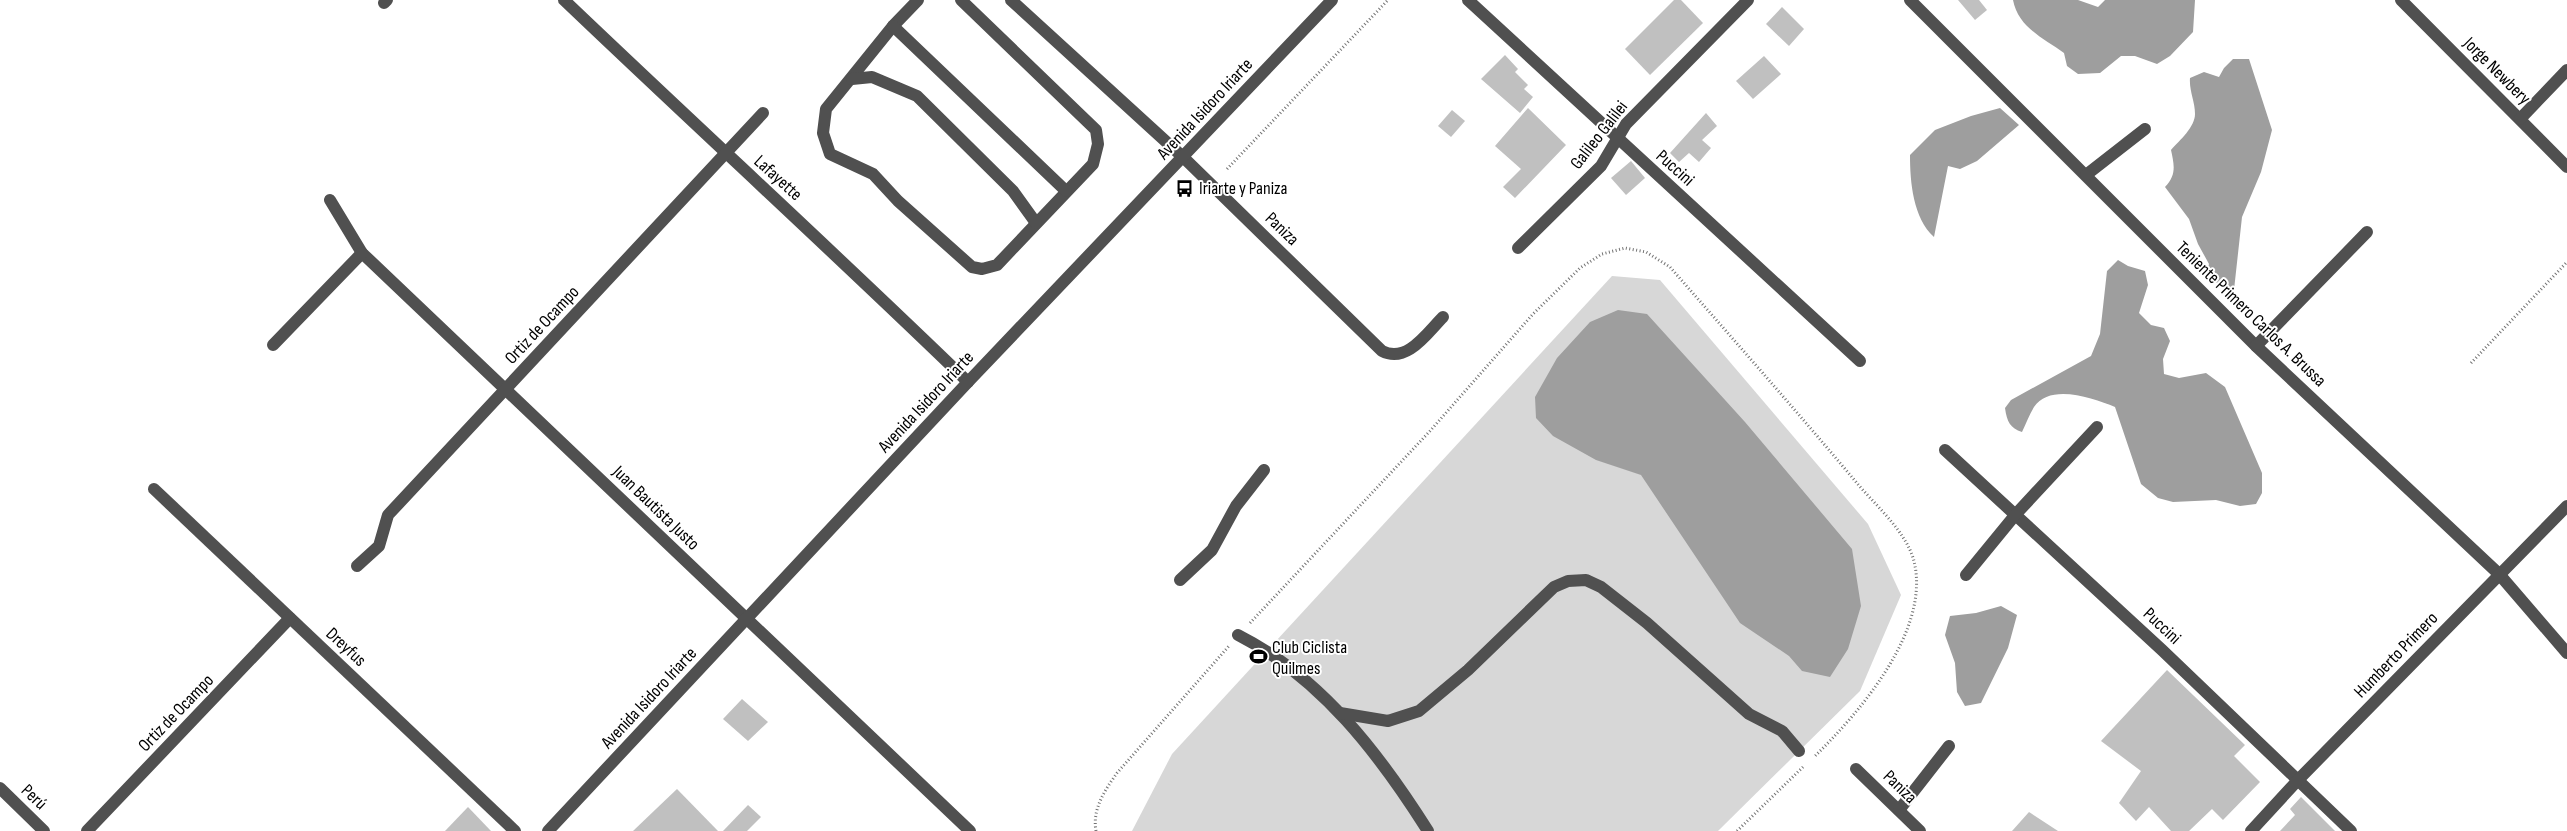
<svg xmlns="http://www.w3.org/2000/svg" width="2567" height="831" font-family="'Sofia Sans Condensed',sans-serif">
	<style>
		.green { fill: #d7d7d7 }
		.water { fill: #9e9e9e }
		.building { fill: #c0c0c0 }
		.lines { fill: none; stroke-linecap: round; stroke-linejoin: round }
		.path { stroke: #727272; stroke-width: 3; stroke-dasharray: 1 2.5; stroke-linecap: butt }
		.minor { stroke: #505050; stroke-width: 12 }
		.labels { text-anchor: middle; dominant-baseline: central; stroke-width: 4; stroke-linejoin: round; paint-order: stroke }
		.street-label { font-size: 18px; fill: #000; stroke: #fff }
		.poi-label { font-size: 18px; fill: #000; stroke: #fff; text-anchor: start }
	</style>
	<rect width="100%" height="100%" fill="#fff"/>
	<polygon class="green" points="1612,276 1660,280 1868,524 1901,595 1860,691 1718,831 1132,831 1172,754"/>
	<g class="water">
		<path d="M2013 0H2078L2098 7 2105 0H2195L2193 32 2170 56 2157 64 2135 56H2121L2100 73 2078 74 2067 66 2064 53C2043 38 2018 27 2013 0Z"/>
		<path d="M2233 59H2249L2272 130 2261 172 2242 217 2234 290 2213 281 2206 273 2209 264 2198 244 2189 219 2165 187C2177 175 2174 164 2171 150 2180 140 2195 127 2195 114 2195 101 2189 91 2190 78L2204 72 2219 77 2224 68Z"/>
		<path d="M2000 108 2019 125 1977 161 1960 169 1948 166 1934 237C1913 218 1910 182 1910 155L1935 130 1971 116Z"/>
		<path d="M2118 260 2128 266 2145 271 2148 285 2139 313 2151 325 2164 328 2170 341 2163 359 2164 374 2179 378 2206 373 2225 387 2262 473V493L2256 504 2240 506 2216 500 2173 502 2158 498 2141 484 2115 407C2093 398 2050 383 2034 407 2029 415 2026 424 2022 432 2010 428 2007 422 2005 408L2011 400 2091 356 2100 334 2107 271Z"/>
		<polygon points="1618,310 1647,314 1745,422 1852,549 1861,606 1848,649 1830,677 1802,671 1789,656 1740,623 1641,475 1596,460 1553,436 1536,418 1535,397 1557,358 1590,322"/>
		<polygon points="2001,606 2017,615 2008,648 1981,703 1965,706 1957,692 1955,663 1945,635 1950,616 1976,613"/>
	</g>
	<g class="building">
		<polygon points="1674,0 1681,0 1703,23 1650,75 1625,49"/>
		<polygon points="1958,0 1979,0 1987,10 1975,20"/>
		<polygon points="1782,7 1804,29 1789,46 1766,24"/>
		<polygon points="1505,55 1518,69 1515,72 1528,85 1524,89 1533,97 1520,113 1481,79"/>
		<polygon points="1764,56 1781,74 1753,99 1736,81"/>
		<polygon points="1528,108 1566,145 1515,198 1503,187 1521,169 1495,146"/>
		<polygon points="1452,110 1465,121 1451,137 1438,126"/>
		<polygon points="1706,113 1717,126 1702,140 1711,148 1699,162 1689,153 1679,162 1670,153"/>
		<polygon points="1631,161 1645,178 1626,195 1611,178"/>
		<polygon points="2167,670 2245,745 2234,756 2260,782 2223,820 2212,809 2189,831 2171,831 2149,807 2136,821 2119,803 2141,771 2101,741"/>
		<polygon points="742,699 768,722 748,741 723,719"/>
		<polygon points="677,789 718,831 633,831 656,809"/>
		<polygon points="2301,797 2335,831 2280,831 2295,815 2290,809"/>
		<polygon points="748,805 761,817 747,831 723,831"/>
		<polygon points="468,807 491,831 445,831"/>
		<polygon points="2029,812 2058,831 2012,831"/>
	</g>
	<g class="lines">
		<g class="path">
			<polyline points="1227,169 1388,0"/>
			<polyline points="2471,363 2567,262"/>
			<path d="M1250 623 1430 431 1533 314 1580 268 1602 254 1625 248 1646 252 1670 267C1732 338 1795 409 1856 482 1875 505 1906 531 1914 561 1931 630 1860 712 1815 756"/>
			<path d="M1096 831C1092 809 1105 790 1117 773L1229 646"/>
			<polyline points="1737,831 1803,767"/>
		</g>
		<g class="minor">
			<path d="M564 0C698 128 835 253 968 382"/>
			<polyline points="918,0 893,26 826,109 823,133 830,154 873,174 898,201 972,267 982,269 997,265 1093,164 1098,144 1096,130 961,0"/>
			<path d="M1011 0 1184 158 1382 351C1407 364 1427 333 1443 317"/>
			<polyline points="1468,0 1860,361"/>
			<polyline points="1910,0 2256,346 2499,574 2567,653"/>
			<polyline points="2401,0 2567,167"/>
			<polyline points="384,3 387,0"/>
			<polyline points="893,26 1066,191"/>
			<polyline points="852,79 872,77 917,96 1013,191 1036,223"/>
			<polyline points="2520,119 2567,70"/>
			<polyline points="2086,175 2145,129"/>
			<polyline points="330,200 362,253 970,831"/>
			<polyline points="1518,248 1601,166 1626,124 1748,0"/>
			<polyline points="273,345 362,253"/>
			<polyline points="2256,346 2367,232"/>
			<polyline points="1945,450 2162,650 2351,831"/>
			<polyline points="154,489 515,831"/>
			<polyline points="357,566 379,546 388,515 763,113"/>
			<polyline points="1966,575 2016,514 2097,427"/>
			<polyline points="1180,580 1212,550 1236,506 1264,470"/>
			<path d="M1238 635C1321 677 1380 755 1428 831"/>
			<polyline points="1340,713 1388,721 1419,711 1468,670 1554,587 1568,581 1586,580 1601,587 1647,623 1749,714 1782,731 1799,751"/>
			<polyline points="1856,769 1920,831"/>
			<polyline points="0,788 44,831"/>
			<polyline points="1899,810 1949,746"/>
			<polyline points="87,831 290,618"/>
			<polyline points="548,831 968,382 1332,0"/>
			<polyline points="2251,831 2298,780 2567,506"/>
		</g>
	</g>
	<defs>
		<symbol id="bus-bare" viewBox="-9 -9 18 18"><path d="M-5-6H5V4H4V6H2V4H-2V6H-4V4H-5ZM-3.5-4V0h7V-4ZM-3.5 1.2v1.5H-2V1.2ZM2 1.2v1.5H3.5V1.2Z" fill="#000" stroke="#fff" stroke-width="2.5" paint-order="stroke"/></symbol>
		<symbol id="stadium-bare" viewBox="-9 -9 18 18"><path d="M0-5a6.5 5 0 1 0 0 10a6.5 5 0 1 0 0-10ZM-3.5-1.8h7v3.6h-7Z" fill="#000" stroke="#fff" stroke-width="2.5" paint-order="stroke"/></symbol>
	</defs>
	<g fill-rule="evenodd">
		<use href="#bus-bare" x="1172" y="176" width="25" height="25"/>
		<use href="#stadium-bare" x="1246" y="644" width="25" height="25"/>
	</g>
	<g class="labels">
		<g class="street-label">
			<text transform="translate(2497 71) rotate(45)">Jorge Newbery</text>
			<text transform="translate(1205 109) rotate(-47)">Avenida Isidoro Iriarte</text>
			<text transform="translate(1599 135) rotate(-52)">Galileo Galilei</text>
			<text transform="translate(1675 168) rotate(42)">Puccini</text>
			<text transform="translate(778 178) rotate(42)">Lafayette</text>
			<text transform="translate(1282 229) rotate(44)">Paniza</text>
			<text transform="translate(2251 314) rotate(44)">Teniente Primero Carlos A. Brussa</text>
			<text transform="translate(542 325) rotate(-47)">Ortiz de Ocampo</text>
			<text transform="translate(926 402) rotate(-47)">Avenida Isidoro Iriarte</text>
			<text transform="translate(656 508) rotate(44)">Juan Bautista Justo</text>
			<text transform="translate(2162 626) rotate(43)">Puccini</text>
			<text transform="translate(346 647) rotate(43)">Dreyfus</text>
			<text transform="translate(2396 655) rotate(-46)">Humberto Primero</text>
			<text transform="translate(649 698) rotate(-47)">Avenida Isidoro Iriarte</text>
			<text transform="translate(176 713) rotate(-46)">Ortiz de Ocampo</text>
			<text transform="translate(1900 787) rotate(44)">Paniza</text>
			<text transform="translate(34 797) rotate(44)">Perú</text>
		</g>
		<g class="poi-label">
			<text x="1199" y="188">Iriarte y Paniza</text>
			<text x="1272" y="647">Club Ciclista<tspan x="1272" dy="21">Quilmes</tspan></text>
		</g>
	</g>
</svg>
